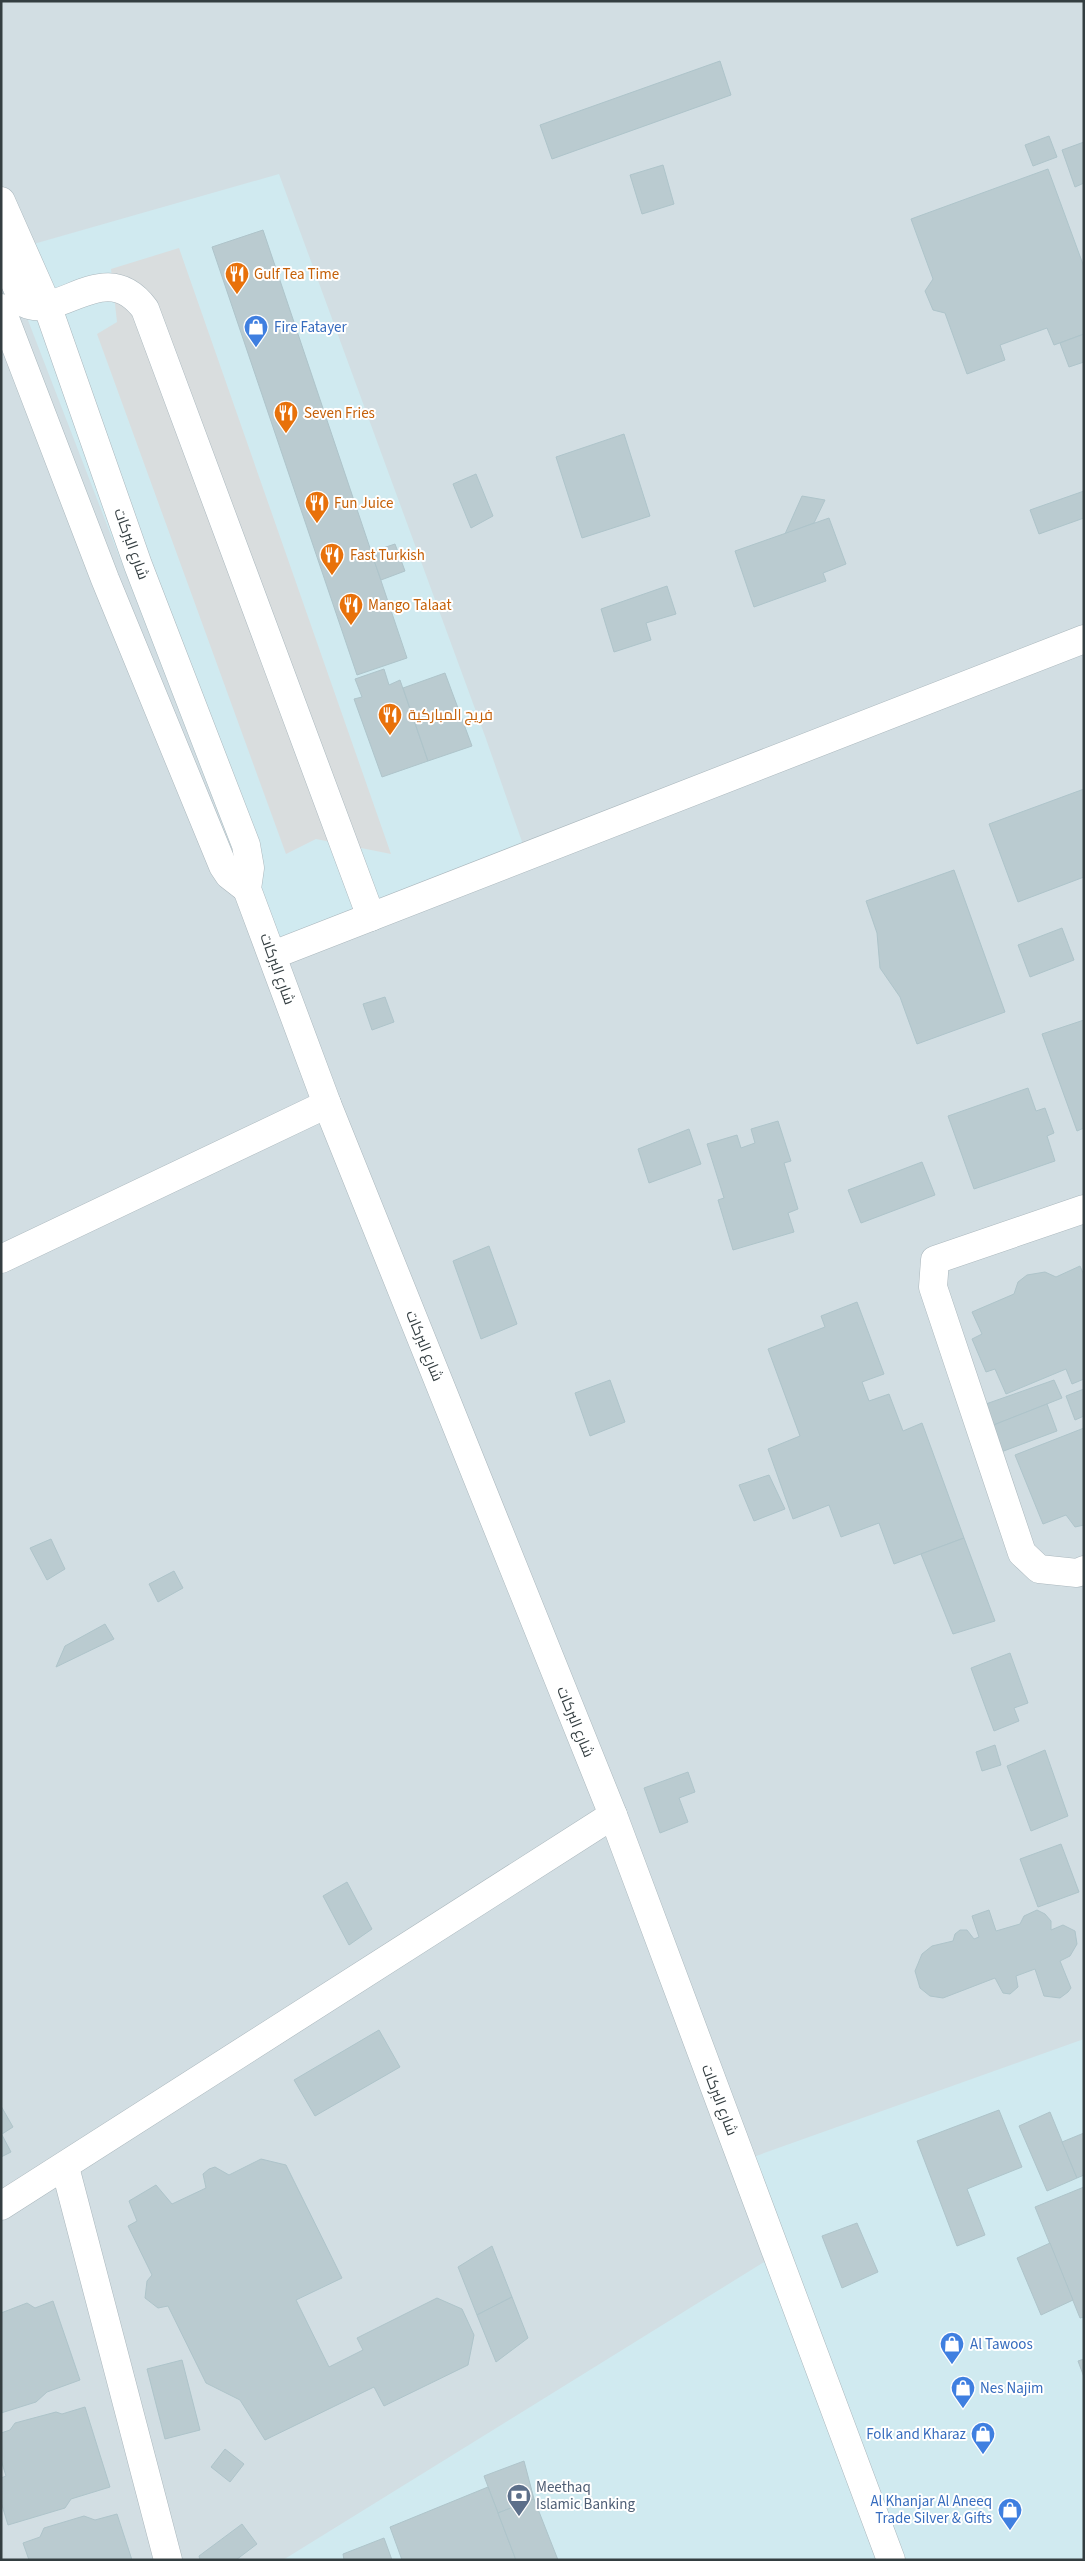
<svg xmlns="http://www.w3.org/2000/svg" width="1085" height="2561" font-family="'Source Sans 3',Cairo,sans-serif">
	<style>
		.residential { fill: #d2dee3 }
		.commercial { fill: #d0eaf0 }
		.parking { fill: #d9ddde }
		.building { fill: #bacbd0; stroke: #aec4ca }
		.lines { fill: none; stroke-linecap: round; stroke-linejoin: round }
		.minor-casing { stroke: #aab7bd; stroke-width: 29 }
		.minor { stroke: #fff; stroke-width: 28 }
		.labels { text-anchor: middle; dominant-baseline: central; stroke-width: 4; stroke-linejoin: round; paint-order: stroke }
		.food-label { font-size: 15px; fill: #c56008; stroke: #fff; text-anchor: start }
		.shop-label { font-size: 15px; fill: #366cbe; stroke: #fff; text-anchor: start }
		.street-label { font-size: 15px; fill: #343e41; stroke: #fff }
		.service-label { font-size: 15px; fill: #4e5e75; stroke: #fff; text-anchor: start }
	</style>
	<rect width="100%" height="100%" fill="#e4ecf0"/>
	<rect class="residential" x="1" y="1" width="1083" height="2559"/>
	<g class="commercial">
		<polygon points="279,174 485,736 527,856 273,955 2,253"/>
		<polygon points="1084,2039 1084,2560 283,2560 777,2254 742,2161"/>
	</g>
	<polygon class="parking" points="179,248 391,854 316,839 286,854 97,334 117,322 111,269"/>
	<g class="building">
		<polygon points="720,61 731,95 552,159 540,125"/>
		<polygon points="1049,136 1057,157 1033,166 1025,145"/>
		<polygon points="1084,142 1084,183 1075,187 1062,150"/>
		<polygon points="663,165 674,204 642,214 630,175"/>
		<polygon points="1048,169 1084,267 1084,334 1054,345 1047,328 1000,345 1005,360 967,374 945,313 933,310 925,291 933,279 911,219"/>
		<polygon points="263,230 407,658 357,675 212,247"/>
		<polygon points="1084,334 1084,362 1069,367 1060,343"/>
		<polygon points="624,434 650,516 582,538 556,457"/>
		<polygon points="476,474 493,516 471,528 453,484"/>
		<polygon points="1084,491 1084,518 1039,534 1030,510"/>
		<polygon points="802,496 825,500 814,523 785,534"/>
		<polygon points="829,518 846,564 823,573 826,581 754,607 735,551"/>
		<polygon points="395,544 405,571 381,580 371,552"/>
		<polygon points="667,586 676,614 646,623 651,640 614,652 601,609"/>
		<polygon points="384,669 389,685 400,680 428,761 382,777 354,699 362,697 355,679"/>
		<polygon points="445,673 472,746 428,761 403,688"/>
		<polygon points="1084,789 1084,877 1018,902 989,824"/>
		<polygon points="954,870 1005,1012 917,1044 900,997 880,968 877,933 866,901"/>
		<polygon points="1062,928 1074,960 1030,977 1018,945"/>
		<polygon points="385,997 394,1022 372,1030 363,1004"/>
		<polygon points="1084,1020 1084,1128 1077,1131 1042,1034"/>
		<polygon points="1028,1088 1036,1111 1045,1108 1054,1133 1047,1136 1055,1161 974,1189 948,1116"/>
		<polygon points="778,1121 791,1161 784,1163 798,1209 788,1213 794,1232 733,1250 718,1200 724,1198 707,1144 737,1135 741,1148 755,1143 751,1129"/>
		<polygon points="689,1129 701,1164 649,1183 638,1149"/>
		<polygon points="922,1162 935,1195 861,1223 848,1190"/>
		<polygon points="489,1246 517,1324 481,1339 453,1261"/>
		<polygon points="1080,1266 1084,1275 1084,1379 1072,1384 1066,1369 1006,1394 995,1369 986,1372 972,1339 982,1334 972,1312 1014,1294 1018,1282 1027,1275 1045,1272 1056,1277"/>
		<polygon points="857,1302 884,1374 862,1382 869,1401 889,1394 903,1431 922,1423 964,1538 894,1564 879,1523 841,1537 829,1505 793,1519 768,1449 800,1436 768,1349 825,1327 821,1316"/>
		<polygon points="610,1380 625,1422 590,1436 575,1393"/>
		<polygon points="1054,1380 1062,1398 991,1426 983,1405"/>
		<polygon points="1084,1389 1084,1416 1075,1420 1066,1396"/>
		<polygon points="1047,1404 1057,1431 1001,1452 991,1426"/>
		<polygon points="1084,1428 1084,1525 1075,1527 1066,1515 1043,1524 1015,1455"/>
		<polygon points="769,1475 785,1509 754,1521 739,1485"/>
		<polygon points="964,1538 995,1621 953,1634 921,1554"/>
		<polygon points="51,1539 65,1569 47,1580 30,1548"/>
		<polygon points="174,1571 183,1588 158,1602 149,1584"/>
		<polygon points="105,1624 114,1639 56,1667 65,1646"/>
		<polygon points="1010,1653 1028,1703 1014,1708 1019,1721 994,1731 971,1668"/>
		<polygon points="995,1745 1001,1765 982,1771 976,1752"/>
		<polygon points="1045,1750 1068,1816 1031,1831 1007,1766"/>
		<polygon points="688,1772 695,1792 679,1798 688,1822 660,1833 644,1788"/>
		<polygon points="1061,1844 1079,1892 1038,1907 1020,1859"/>
		<polygon points="347,1882 372,1929 349,1945 323,1896"/>
		<polygon points="989,1910 996,1931 1020,1924 1024,1916 1037,1910 1045,1914 1051,1921 1051,1930 1063,1925 1075,1931 1077,1944 1070,1956 1060,1961 1071,1988 1068,1992 1060,1998 1044,1996 1035,1969 1016,1976 1018,1987 1010,1994 1003,1993 995,1978 943,1998 930,1996 920,1988 915,1971 922,1954 932,1946 953,1941 955,1934 960,1930 967,1930 974,1939 979,1937 972,1916"/>
		<polygon points="379,2030 400,2067 315,2116 294,2080"/>
		<polygon points="1,2106 13,2127 2,2134 1,2133"/>
		<polygon points="999,2110 1022,2167 967,2189 985,2235 957,2246 917,2141"/>
		<polygon points="1050,2112 1077,2178 1047,2191 1019,2126"/>
		<polygon points="1,2133 11,2152 1,2157"/>
		<polygon points="1084,2133 1084,2175 1077,2178 1062,2142"/>
		<polygon points="261,2159 286,2165 342,2278 296,2300 329,2367 363,2350 357,2338 437,2298 462,2309 474,2335 468,2365 384,2406 374,2387 265,2440 240,2400 206,2383 168,2306 158,2308 145,2298 147,2281 152,2275 128,2226 137,2221 129,2201 156,2185 172,2204 206,2188 203,2174 209,2169 215,2167 229,2175"/>
		<polygon points="1084,2187 1084,2317 1080,2318 1035,2207"/>
		<polygon points="857,2223 878,2272 842,2288 822,2236"/>
		<polygon points="1050,2243 1073,2300 1041,2315 1017,2258"/>
		<polygon points="492,2246 512,2297 477,2315 458,2267"/>
		<polygon points="512,2297 528,2338 496,2362 477,2315"/>
		<polygon points="53,2301 80,2380 47,2392 36,2402 1,2413 1,2313 27,2303 35,2308"/>
		<polygon points="1084,2359 1084,2377 1078,2361"/>
		<polygon points="182,2360 200,2430 165,2439 147,2369"/>
		<polygon points="85,2407 110,2487 71,2499 65,2508 8,2525 1,2502 1,2478 6,2476 1,2460 1,2433 10,2430 15,2423 56,2412 62,2414"/>
		<polygon points="225,2449 244,2464 230,2482 211,2467"/>
		<polygon points="524,2461 534,2499 498,2513 484,2476"/>
		<polygon points="488,2487 516,2560 402,2560 390,2527"/>
		<polygon points="534,2499 558,2560 516,2560 498,2513"/>
		<polygon points="117,2514 132,2560 29,2560 23,2543 40,2537 44,2528 84,2516 95,2520"/>
		<polygon points="242,2524 257,2544 236,2560 200,2560 199,2556"/>
		<polygon points="384,2538 392,2560 344,2560 343,2554"/>
	</g>
	<g class="lines">
		<defs>
			<g id="minor">
				<polyline points="1,201 47,305 138,565 246,845 250,868 247,889 327,1104 613,1815 891,2560"/>
				<path d="M1 252 24 303C60 321 105 255 145 309L371 917"/>
				<polyline points="1,308 105,579 223,866 229,875 247,889"/>
				<polyline points="273,955 1084,639"/>
				<polyline points="1084,1209 935,1260 933,1287 1022,1553 1039,1569 1077,1573 1084,1570"/>
				<polyline points="1,1259 327,1104"/>
				<polyline points="65,2167 168,2560"/>
				<polyline points="1,2206 613,1815"/>
			</g>
		</defs>
		<use href="#minor" class="minor-casing"/>
		<use href="#minor" class="minor"/>
	</g>
	<defs>
		<symbol id="restaurant-pin" viewBox="-11 -11 22 30"><path d="M0 17L-7.5 6A9.5 9.5 0 1 1 7.5 6Z" fill="#e8710a" stroke="#fff"/><path d="M-5-6h1v4h1v-4h1v4h1v-4h1v5L-1.5 .5V6h-2V.5L-5-1ZM5-6V6H3V1.5H1.5Q1.5-4 5-6Z" fill="#fff"/></symbol>
		<symbol id="shop-pin" viewBox="-11 -11 22 30"><path d="M0 17L-7.5 6A9.5 9.5 0 1 1 7.5 6Z" fill="#3f7fe0" stroke="#fff"/><path d="M-5-2.5h2.3a2.7 3.5 0 0 1 5.4 0H5L5.5 6h-11ZM-1.5-2.5h3a1.5 2.3 0 0 0-3 0Z" fill="#fff"/></symbol>
		<symbol id="bank-pin" viewBox="-11 -11 22 30"><path d="M0 17L-7.5 6A9.5 9.5 0 1 1 7.5 6Z" fill="#5c6f8a" stroke="#fff"/><path d="M-6-4H6V4H-6ZM0-2.3a2.3 2.3 0 1 0 0 4.6a2.3 2.3 0 1 0 0-4.6Z" fill="#fff"/></symbol>
	</defs>
	<g fill-rule="evenodd">
		<use href="#restaurant-pin" x="223" y="260" width="28" height="38"/>
		<use href="#shop-pin" x="242" y="313" width="28" height="38"/>
		<use href="#restaurant-pin" x="272" y="399" width="28" height="38"/>
		<use href="#restaurant-pin" x="303" y="489" width="28" height="38"/>
		<use href="#restaurant-pin" x="318" y="541" width="28" height="38"/>
		<use href="#restaurant-pin" x="337" y="591" width="28" height="38"/>
		<use href="#restaurant-pin" x="376" y="701" width="28" height="38"/>
		<use href="#shop-pin" x="938" y="2330" width="28" height="38"/>
		<use href="#shop-pin" x="949" y="2374" width="28" height="38"/>
		<use href="#shop-pin" x="969" y="2420" width="28" height="38"/>
		<use href="#bank-pin" x="505" y="2482" width="28" height="38"/>
		<use href="#shop-pin" x="996" y="2496" width="28" height="38"/>
	</g>
	<g class="labels">
		<g class="food-label">
			<text x="254" y="274">Gulf Tea Time</text>
			<text x="304" y="413">Seven Fries</text>
			<text x="334" y="503">Fun Juice</text>
			<text x="350" y="555">Fast Turkish</text>
			<text x="368" y="605">Mango Talaat</text>
			<text x="408" y="715">فريج المباركية</text>
		</g>
		<g class="shop-label">
			<text x="274" y="327">Fire Fatayer</text>
			<text x="970" y="2344">Al Tawoos</text>
			<text x="980" y="2388">Nes Najim</text>
			<text x="966" y="2434" text-anchor="end">Folk and Kharaz</text>
			<text x="992" y="2501" text-anchor="end">Al Khanjar Al Aneeq<tspan x="992" dy="17">Trade Silver &amp; Gifts</tspan></text>
		</g>
		<g class="street-label">
			<text transform="translate(131 544) rotate(70)">شارع البركات</text>
			<text transform="translate(277 969) rotate(70)">شارع البركات</text>
			<text transform="translate(424 1346) rotate(68)">شارع البركات</text>
			<text transform="translate(575 1722) rotate(68)">شارع البركات</text>
			<text transform="translate(719 2100) rotate(69)">شارع البركات</text>
		</g>
		<g class="service-label">
			<text x="536" y="2487">Meethaq<tspan x="536" dy="17">Islamic Banking</tspan></text>
		</g>
	</g>
	<rect width="1085" height="2561" fill="none" stroke="#343e41" stroke-width="5"/>
</svg>
